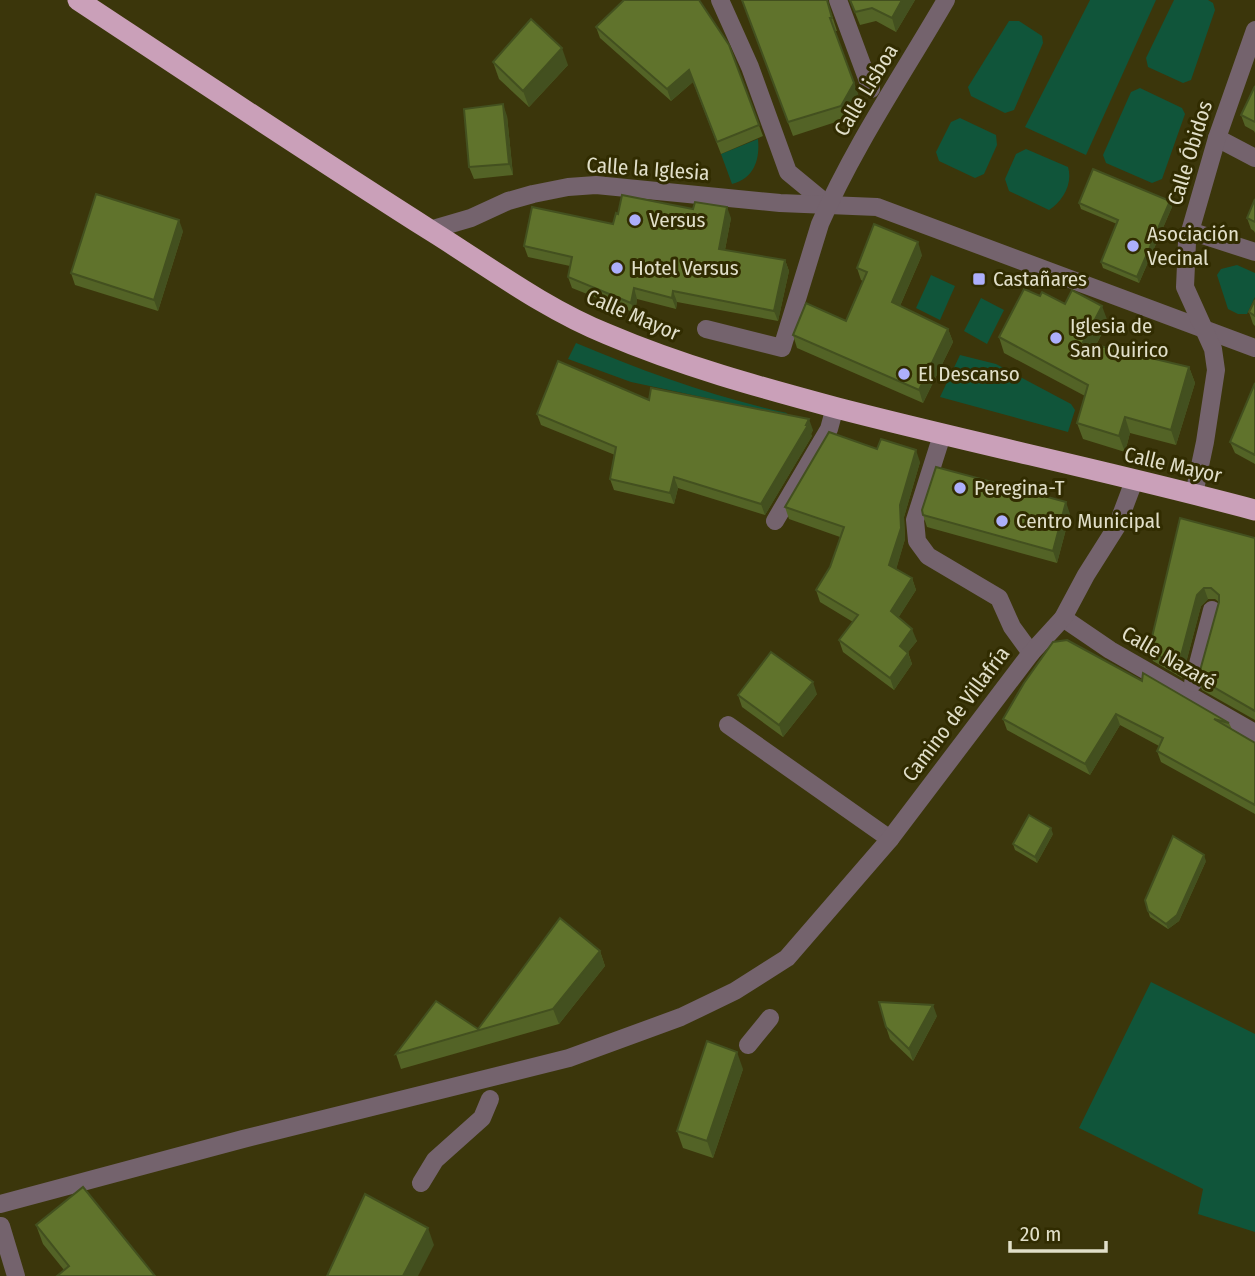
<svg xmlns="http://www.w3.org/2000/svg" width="1255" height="1276" font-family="'Fira Sans Condensed',sans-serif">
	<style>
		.green { fill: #10553a }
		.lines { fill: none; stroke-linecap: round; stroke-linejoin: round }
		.minor { stroke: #74636d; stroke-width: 18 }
		.highway { stroke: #caa0b9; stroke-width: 21 }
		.wall { fill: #536326 }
		.shaded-wall { fill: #43501f }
		.building { fill: #60732c; stroke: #43501f; stroke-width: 2 }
		.poi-dot { fill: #adaffb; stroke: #312c01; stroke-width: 2.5 }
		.labels { text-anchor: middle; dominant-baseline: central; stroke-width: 6; stroke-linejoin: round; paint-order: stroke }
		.street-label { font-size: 21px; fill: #e1dfc9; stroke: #312c01 }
		.poi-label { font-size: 21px; fill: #e1dfc9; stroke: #312c01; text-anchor: start }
	</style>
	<rect width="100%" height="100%" fill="#3b360b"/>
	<g class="green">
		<polygon points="1090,0 1156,0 1086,155 1025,127"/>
		<polygon points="1174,0 1208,0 1213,3 1215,10 1191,80 1183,83 1148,67 1146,58"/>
		<polygon points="1009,21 1019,21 1042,36 1043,43 1014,110 1005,113 971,96 968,87"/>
		<polygon points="1140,88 1182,108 1185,114 1162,179 1152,183 1106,163 1103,155 1131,92"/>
		<polygon points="960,118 996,135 997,145 984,174 975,178 939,161 936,152 951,122"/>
		<path d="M758 139C760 160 754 178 732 184L721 154Z"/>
		<path d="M1026 149 1068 167C1073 184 1063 201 1049 210L1009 191 1005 179 1016 154Z"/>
		<polygon points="1237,265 1255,273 1255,297 1247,314 1238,314 1228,309 1217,275 1221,269"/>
		<polygon points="931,275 955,286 940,320 916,308"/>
		<polygon points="981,298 1004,310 987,344 964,331"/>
		<path d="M576 343C645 372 714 397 787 413L786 415 631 382 568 359Z"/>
		<polygon points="960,355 996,364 1071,404 1075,410 1068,432 940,397"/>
		<polygon points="1151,982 1255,1034 1255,1232 1198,1214 1203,1189 1079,1128"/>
	</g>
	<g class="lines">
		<g class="minor">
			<polyline points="720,0 750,67 788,172 828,205"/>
			<polyline points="838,0 871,89"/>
			<polyline points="1217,138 1255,158"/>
			<polyline points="430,230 471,218 508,201 533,194 568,187 596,185 780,203 877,207 1255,348"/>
			<polyline points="1190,231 1255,252"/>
			<path d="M706 329 782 348 820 224C854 146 903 74 946 0"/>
			<polyline points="942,435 915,520 917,541 928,556 999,598 1012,627 1031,653"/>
			<polyline points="1194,494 1205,442 1216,370 1213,349 1185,287 1187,242 1217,138 1255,30"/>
			<polyline points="775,521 829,429 835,407"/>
			<polyline points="1063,618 1110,650 1255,733"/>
			<polyline points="1193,683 1212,610"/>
			<polyline points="728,725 890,839"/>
			<polyline points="748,1045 770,1018"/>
			<polyline points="421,1183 435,1160 482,1118 490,1099"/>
			<polyline points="0,1204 243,1139 569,1058 681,1017 735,991 787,958 890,839 1031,653 1063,618 1086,575 1117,526 1134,481"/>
			<polyline points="1,1226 16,1276"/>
		</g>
		<path class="highway" d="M78 0C196 78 313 156 433 232 489 267 545 309 607 334 682 366 759 387 837 408 976 444 1117 473 1255 510"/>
	</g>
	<g class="wall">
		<polygon points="742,0 827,0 837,31 835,31 859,97 845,119 793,136"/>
		<polygon points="850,0 915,0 896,32 876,21 860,25"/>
		<polygon points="596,27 729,45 763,136 721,154 693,82 671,101 600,38"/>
		<polygon points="493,62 568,65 529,107 499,79"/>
		<polygon points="1255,86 1255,133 1254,131 1245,126 1241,115"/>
		<polygon points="507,116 513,175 474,179 469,167"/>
		<polygon points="1255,199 1255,233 1254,231 1251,229 1247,218"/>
		<polygon points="1170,201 1172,207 1139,283 1103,268 1101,262 1117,224 1081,209 1079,203"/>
		<polygon points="693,209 731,218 725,250 785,260 789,271 778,321 677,302 676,309 637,299 635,313 572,288 568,277 570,266 528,257 524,246 613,224 618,214"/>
		<polygon points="183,231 158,311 75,285 71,273"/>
		<polygon points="922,255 900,306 948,329 953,342 923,403 797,348 793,335 846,321 863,281 861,280 857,268"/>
		<polygon points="1255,300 1255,326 1253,324 1249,312"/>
		<polygon points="1065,304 1108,322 1096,345 1189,367 1195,383 1176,445 1130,433 1125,452 1083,439 1077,423 1085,396 1004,353 999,337"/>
		<polygon points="1255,383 1255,464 1235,453 1230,442"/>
		<polygon points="649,400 813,430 811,434 812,436 765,515 678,488 674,504 614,490 610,479 615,455 541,425 537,414"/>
		<polygon points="877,449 920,462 904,517 905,539 896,569 912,578 916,590 898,618 917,641 908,652 912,664 894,690 843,652 839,640 853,622 820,602 816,590 830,567 840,537 789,519 785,507"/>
		<polygon points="1070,514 1057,563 927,527 923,515"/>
		<polygon points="1180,518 1255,538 1255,720 1202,690 1198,678 1219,602 1215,599 1208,599 1201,606 1182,678 1153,661 1149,650"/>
		<polygon points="1142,681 1229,723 1232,729 1255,743 1255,814 1161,762 1157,751 1159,746 1120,725 1090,775 1007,730 1003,719"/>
		<polygon points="817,694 783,737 742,707 738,695"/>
		<polygon points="1053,834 1037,863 1015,850 1013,844"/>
		<polygon points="1206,861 1179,921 1168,929 1150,917 1148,911"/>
		<polygon points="600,951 605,966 559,1024 401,1069 396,1054 478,1029"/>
		<polygon points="937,1016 913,1061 890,1039 886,1027"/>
		<polygon points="743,1069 713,1158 683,1148 677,1131"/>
		<polygon points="36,1225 155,1276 64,1270 43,1244"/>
	</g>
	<g class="shaded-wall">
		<polygon points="902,0 915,0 896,32 892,18"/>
		<polygon points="830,18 859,97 845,119 841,106"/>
		<polygon points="562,48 568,65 529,107 523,91"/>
		<polygon points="689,70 693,82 671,101 667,89"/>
		<polygon points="503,104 507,116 513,175 509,164"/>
		<polygon points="1170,201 1172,207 1139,283 1137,277"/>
		<polygon points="727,207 731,218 723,260 719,249"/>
		<polygon points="179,220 183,231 158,311 154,300"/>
		<polygon points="918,242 922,255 896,315 892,302"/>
		<polygon points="785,260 789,271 778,321 774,311"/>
		<polygon points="634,288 637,299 635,313 631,303"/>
		<polygon points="673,291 677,302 676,309 672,298"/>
		<polygon points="1102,306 1108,322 1089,358 1083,342"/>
		<polygon points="948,329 953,342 923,403 919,390"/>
		<polygon points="1189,367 1195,383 1176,445 1171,430"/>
		<polygon points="1125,417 1130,433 1125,452 1119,436"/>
		<polygon points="809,419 813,430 811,434 812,436 765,515 761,504"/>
		<polygon points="916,450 920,462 904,517 905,539 894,577 889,565 900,505"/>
		<polygon points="674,477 678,488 674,504 670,493"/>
		<polygon points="1066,502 1070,514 1057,563 1053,551"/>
		<polygon points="912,578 916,590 895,623 891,611"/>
		<polygon points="1204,588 1208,599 1201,606 1182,678 1178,667 1197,595"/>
		<polygon points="912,629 917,641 904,657 900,646"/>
		<polygon points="908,653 912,664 894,690 890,678"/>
		<polygon points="813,682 817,694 783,737 779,725"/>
		<polygon points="1116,714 1120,725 1090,775 1085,764"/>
		<polygon points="1051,828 1053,834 1037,863 1035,857"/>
		<polygon points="1204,855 1206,861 1179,921 1168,929 1166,924"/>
		<polygon points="600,951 605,966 559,1024 553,1009"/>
		<polygon points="933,1005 937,1016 913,1061 909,1049"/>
		<polygon points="737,1052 743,1069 713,1158 707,1141"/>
		<polygon points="428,1228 434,1245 418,1276 403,1276"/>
	</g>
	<g class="building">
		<polygon points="624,0 699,0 729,45 759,125 717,142 689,70 667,89 596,27"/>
		<polygon points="742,0 827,0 832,18 830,18 854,83 841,106 788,122"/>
		<polygon points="850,0 902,0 892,18 872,8 855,12"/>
		<polygon points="531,19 562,48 523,91 493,62"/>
		<polygon points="1255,86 1255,122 1241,115"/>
		<polygon points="503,104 509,164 469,167 464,109"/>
		<polygon points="1093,169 1170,201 1137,277 1101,262 1118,220 1079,203"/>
		<polygon points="96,194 179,220 154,300 71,273"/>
		<polygon points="622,195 693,209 695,202 727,207 719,249 785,260 774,311 673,291 672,298 634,288 631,303 568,277 572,257 524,246 532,207 613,224 616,213 618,214"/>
		<polygon points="1255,199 1255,222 1247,218"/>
		<polygon points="874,224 918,242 892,302 948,329 919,390 793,335 806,303 846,321 867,272 857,268"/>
		<polygon points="1024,289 1040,296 1042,292 1065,304 1072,290 1102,306 1083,342 1189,367 1171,430 1125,417 1119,436 1077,423 1088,385 999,337"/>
		<polygon points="1255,300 1255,316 1249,312"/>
		<polygon points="558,361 649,400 651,388 809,419 806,425 808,425 761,504 674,477 670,493 610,479 616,447 537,414"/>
		<polygon points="1255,383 1255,455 1230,442"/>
		<polygon points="829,432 877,449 881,439 916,450 900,505 901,528 889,565 912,578 891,611 912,629 900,646 908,653 890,678 839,640 858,615 816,590 830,567 844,527 785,507"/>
		<polygon points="936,467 1066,502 1053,551 923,515 922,510"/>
		<polygon points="1180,518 1255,538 1255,711 1198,678 1219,602 1219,595 1211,588 1204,588 1197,595 1178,667 1149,650"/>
		<polygon points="1067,640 1142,681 1143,673 1229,723 1214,719 1255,743 1255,805 1157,751 1163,738 1116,714 1085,764 1003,719 1024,683 1053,642"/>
		<polygon points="771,652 813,682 779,725 738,695"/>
		<polygon points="1029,815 1051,828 1035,857 1013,844"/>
		<polygon points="1173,836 1204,855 1177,915 1166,924 1148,911 1145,900"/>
		<polygon points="560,918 600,951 553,1009 396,1054 436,1001 478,1029"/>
		<polygon points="879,1002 933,1005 909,1049 886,1027"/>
		<polygon points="707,1041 737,1052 707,1141 677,1131"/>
		<polygon points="83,1187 155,1276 57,1276 69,1266 36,1225"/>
		<polygon points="365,1194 428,1228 403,1276 327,1276"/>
	</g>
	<g class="poi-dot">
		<circle cx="635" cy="220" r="7"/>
		<circle cx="1133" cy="246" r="7"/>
		<circle cx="617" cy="268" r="7"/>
		<rect x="972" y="272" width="14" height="14" rx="3.5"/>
		<circle cx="1056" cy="338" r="7"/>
		<circle cx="904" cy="374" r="7"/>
		<circle cx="960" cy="488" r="7"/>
		<circle cx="1002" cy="521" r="7"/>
	</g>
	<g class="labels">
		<g class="street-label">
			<text transform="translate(866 90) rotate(-59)">Calle Lisboa</text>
			<text transform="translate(1190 153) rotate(-73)">Calle Óbidos</text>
			<text transform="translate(648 169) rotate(4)">Calle la Iglesia</text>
			<text transform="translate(633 315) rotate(23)">Calle Mayor</text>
			<text transform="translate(1173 465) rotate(13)">Calle Mayor</text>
			<text transform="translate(1169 658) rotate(30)">Calle Nazaré</text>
			<text transform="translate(956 714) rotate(-53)">Camino de Villafría</text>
		</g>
		<g class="poi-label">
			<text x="649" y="220">Versus</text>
			<text x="1147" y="234">Asociación<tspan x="1147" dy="24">Vecinal</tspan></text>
			<text x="631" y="268">Hotel Versus</text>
			<text x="993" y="279">Castañares</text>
			<text x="1070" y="326">Iglesia de<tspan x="1070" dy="24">San Quirico</tspan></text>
			<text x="918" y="374">El Descanso</text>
			<text x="974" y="488">Peregina-T</text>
			<text x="1016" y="521">Centro Municipal</text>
		</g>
	</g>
	<path d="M1010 1241v10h96v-10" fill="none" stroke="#e1dfc9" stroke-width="3.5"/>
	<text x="1020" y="1241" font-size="21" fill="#e1dfc9" stroke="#312c01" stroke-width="5" paint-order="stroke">20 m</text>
</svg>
